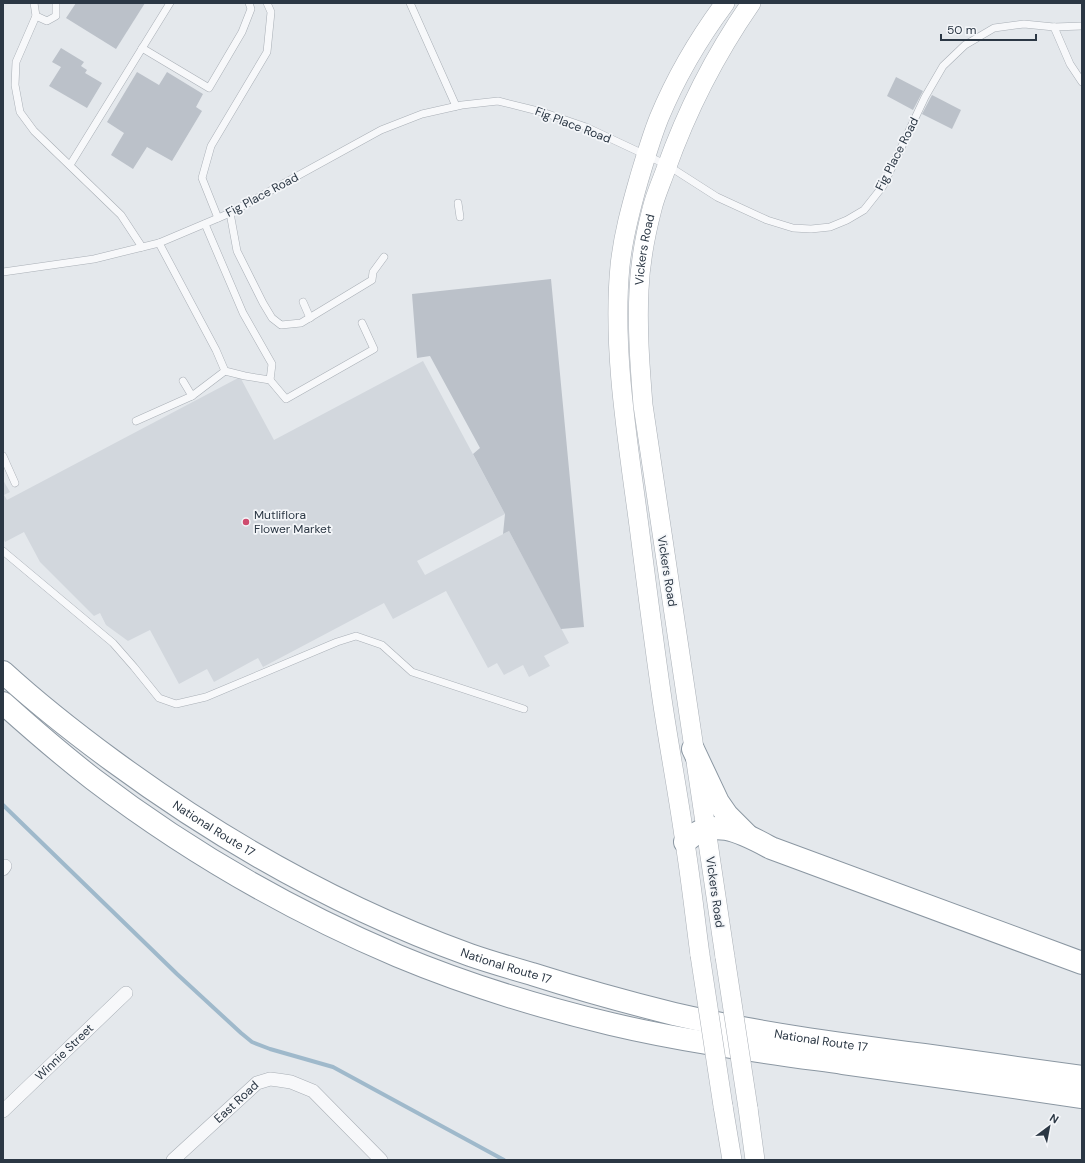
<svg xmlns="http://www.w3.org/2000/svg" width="1085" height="1163" font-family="'DM Sans',sans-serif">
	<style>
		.built { fill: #d2d7dd }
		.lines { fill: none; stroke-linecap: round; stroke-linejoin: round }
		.stream { stroke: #9fb9cb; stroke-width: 4 }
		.building { fill: #bbc1c9 }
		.service-casing { stroke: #a9afb6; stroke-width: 8 }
		.minor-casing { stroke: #a9afb6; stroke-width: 14 }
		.secondary-casing { stroke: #a9afb6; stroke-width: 20 }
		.motorway-casing { stroke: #8b97a2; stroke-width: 24 }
		.service { stroke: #f7f8fa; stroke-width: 7 }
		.minor { stroke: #f7f8fa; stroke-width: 13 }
		.secondary { stroke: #fff; stroke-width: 19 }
		.motorway { stroke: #fff; stroke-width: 22 }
		.secondary-bridge-casing { stroke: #a9afb6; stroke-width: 20; stroke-linecap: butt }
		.secondary-bridge { stroke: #fff; stroke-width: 19 }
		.poi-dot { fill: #ce4b6e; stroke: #f4f6f9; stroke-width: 1.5 }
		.labels { text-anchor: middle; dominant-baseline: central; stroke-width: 3.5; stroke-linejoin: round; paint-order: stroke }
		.street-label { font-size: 12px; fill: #2b3744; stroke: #f4f6f9 }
		.poi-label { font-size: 12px; fill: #2b3744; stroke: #f4f6f9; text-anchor: start }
	</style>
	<rect width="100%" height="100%" fill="#e4e8ec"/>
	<polygon class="built" points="423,361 505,514 417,561 425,575 509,531 569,643 544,656 550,666 529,677 523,665 504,675 497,663 488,668 446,591 393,619 384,603 263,667 258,658 214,682 207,669 179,684 150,630 128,641 106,625 100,613 94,616 40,562 24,532 5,542 3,538 3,480 10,492 4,495 7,500 240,377 274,440"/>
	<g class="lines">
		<polyline class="stream" points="3,805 177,974 241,1033 252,1042 270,1049 333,1067 504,1160"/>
	</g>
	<g class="building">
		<polygon points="76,3 145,3 116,49 66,18"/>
		<polygon points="61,48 84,62 81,66 87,70 85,73 102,83 87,108 49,86 61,67 52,62"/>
		<polygon points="137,72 159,85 167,72 203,94 196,107 202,111 172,161 147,147 133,169 111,155 124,133 107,122"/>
		<polygon points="896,77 923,91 913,110 887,96"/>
		<polygon points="932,95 961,110 952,129 922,114"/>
		<polygon points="551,279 584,627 561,629 509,531 503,534 505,514 473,454 480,448 430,356 417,358 412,294"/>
	</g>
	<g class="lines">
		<defs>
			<g id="service">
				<polyline points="34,3 36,16 16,62 15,85 20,112 34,131 121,215 142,247"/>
				<polyline points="410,3 456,106"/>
				<polyline points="36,16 47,21 56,16 56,3"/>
				<polyline points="1054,27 1070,64 1082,82"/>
				<polyline points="142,48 209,88 242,32 251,9 249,3"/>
				<polyline points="70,165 170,3"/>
				<polyline points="458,203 460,217"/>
				<polyline points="230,213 237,251 263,303 272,318 281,325 301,323 372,280 373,272 384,257"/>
				<polyline points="218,218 202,178 211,146 267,52 271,12 267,3"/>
				<polyline points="205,224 243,313 272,364 270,380"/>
				<polyline points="159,243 216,350 225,371"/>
				<polyline points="3,272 94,259 159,243 230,213 381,130 422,114 462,105 498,101 542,112 586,127 667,165 717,197 767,220 793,228 811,229 830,227 847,220 864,210 883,186 925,97 943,66 965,45 994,28 1024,24 1054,27 1082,26"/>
				<polyline points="303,302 310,318"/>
				<polyline points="225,371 245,376 270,380 286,399 374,349 362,323"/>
				<polyline points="183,381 192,396"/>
				<polyline points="136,421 192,396 225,371"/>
				<polyline points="3,456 15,483"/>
				<polyline points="3,551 113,643 134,667 159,698 176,704 206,697 337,642 356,636 382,645 412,672 524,709"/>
			</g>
			<g id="minor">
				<polyline points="3,869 5,866"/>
				<path id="s1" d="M3 1111 126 993"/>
				<path id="s2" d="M173 1160 257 1083 270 1079 278 1080 291 1082 313 1091 381 1160"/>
			</g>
			<g id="secondary">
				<path d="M700 955C695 918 691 880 685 843 678 792 668 742 661 692 653 636 646 581 639 526 628 442 612 350 620 266 623 236 631 207 639 179 645 159 651 138 659 118 676 77 699 38 725 3"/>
				<path id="s3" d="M725 957 643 405C640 367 637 328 639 290 640 263 645 236 652 209 655 196 661 183 666 169 687 110 715 55 751 3"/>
				<polyline points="723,1106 732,1160"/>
				<polyline points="748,1108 755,1160"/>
			</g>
			<g id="motorway">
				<path id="s4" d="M3 672C38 704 75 733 113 761 222 841 342 909 470 955 490 962 511 968 532 974 579 989 626 1002 674 1014 756 1033 840 1044 924 1055 977 1062 1029 1070 1082 1077"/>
				<path d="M3 703C32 729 62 755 93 779 186 850 290 910 398 956 465 984 540 1007 611 1024 687 1042 765 1052 843 1063 923 1074 1002 1085 1082 1097"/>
				<polyline points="693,749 718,802 727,815 746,834"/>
				<path d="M685 842C712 815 743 833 771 848L1082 963"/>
			</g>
		</defs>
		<use href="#service" class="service-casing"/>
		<use href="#minor" class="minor-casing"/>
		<use href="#secondary" class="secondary-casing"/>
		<use href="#motorway" class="motorway-casing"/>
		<use href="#service" class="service"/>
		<use href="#minor" class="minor"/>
		<use href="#secondary" class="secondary"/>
		<use href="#motorway" class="motorway"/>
		<defs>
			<g id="secondary-bridge">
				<polyline points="700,955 723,1106"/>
				<polyline points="725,957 748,1108"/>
			</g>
		</defs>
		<use href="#secondary-bridge" class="secondary-bridge-casing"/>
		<use href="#secondary-bridge" class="secondary-bridge"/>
	</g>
	<circle class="poi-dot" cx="246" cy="522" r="4"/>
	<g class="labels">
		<g class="street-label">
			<text transform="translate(573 125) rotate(21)">Fig Place Road</text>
			<text transform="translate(897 154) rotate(-63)">Fig Place Road</text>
			<text transform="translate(262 195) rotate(-28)">Fig Place Road</text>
			<text stroke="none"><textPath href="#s3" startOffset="714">Vickers Road</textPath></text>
			<text transform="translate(667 571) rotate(81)">Vickers Road</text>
			<text stroke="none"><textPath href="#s4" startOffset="263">National Route 17</textPath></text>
			<text transform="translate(715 892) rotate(82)">Vickers Road</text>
			<text stroke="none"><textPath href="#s4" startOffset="587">National Route 17</textPath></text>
			<text stroke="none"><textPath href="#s4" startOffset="911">National Route 17</textPath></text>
			<text stroke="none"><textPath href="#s1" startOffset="85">Winnie Street</textPath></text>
			<text stroke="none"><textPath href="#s2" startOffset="86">East Road</textPath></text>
		</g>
		<g class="poi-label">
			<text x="254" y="515">Mutliflora<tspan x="254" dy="14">Flower Market</tspan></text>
		</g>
	</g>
	<rect width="1085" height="1163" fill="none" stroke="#2b3744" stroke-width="8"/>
	<g transform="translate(1049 1127) rotate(32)" stroke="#f4f6f9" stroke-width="3" paint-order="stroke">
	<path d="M0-3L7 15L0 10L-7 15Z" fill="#2b3744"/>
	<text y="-6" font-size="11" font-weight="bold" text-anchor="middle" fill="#2b3744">N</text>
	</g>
	<path d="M941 34v6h95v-6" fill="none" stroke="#2b3744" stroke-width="2"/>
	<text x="947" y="34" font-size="12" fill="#2b3744" stroke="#f4f6f9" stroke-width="3" paint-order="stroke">50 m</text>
</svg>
